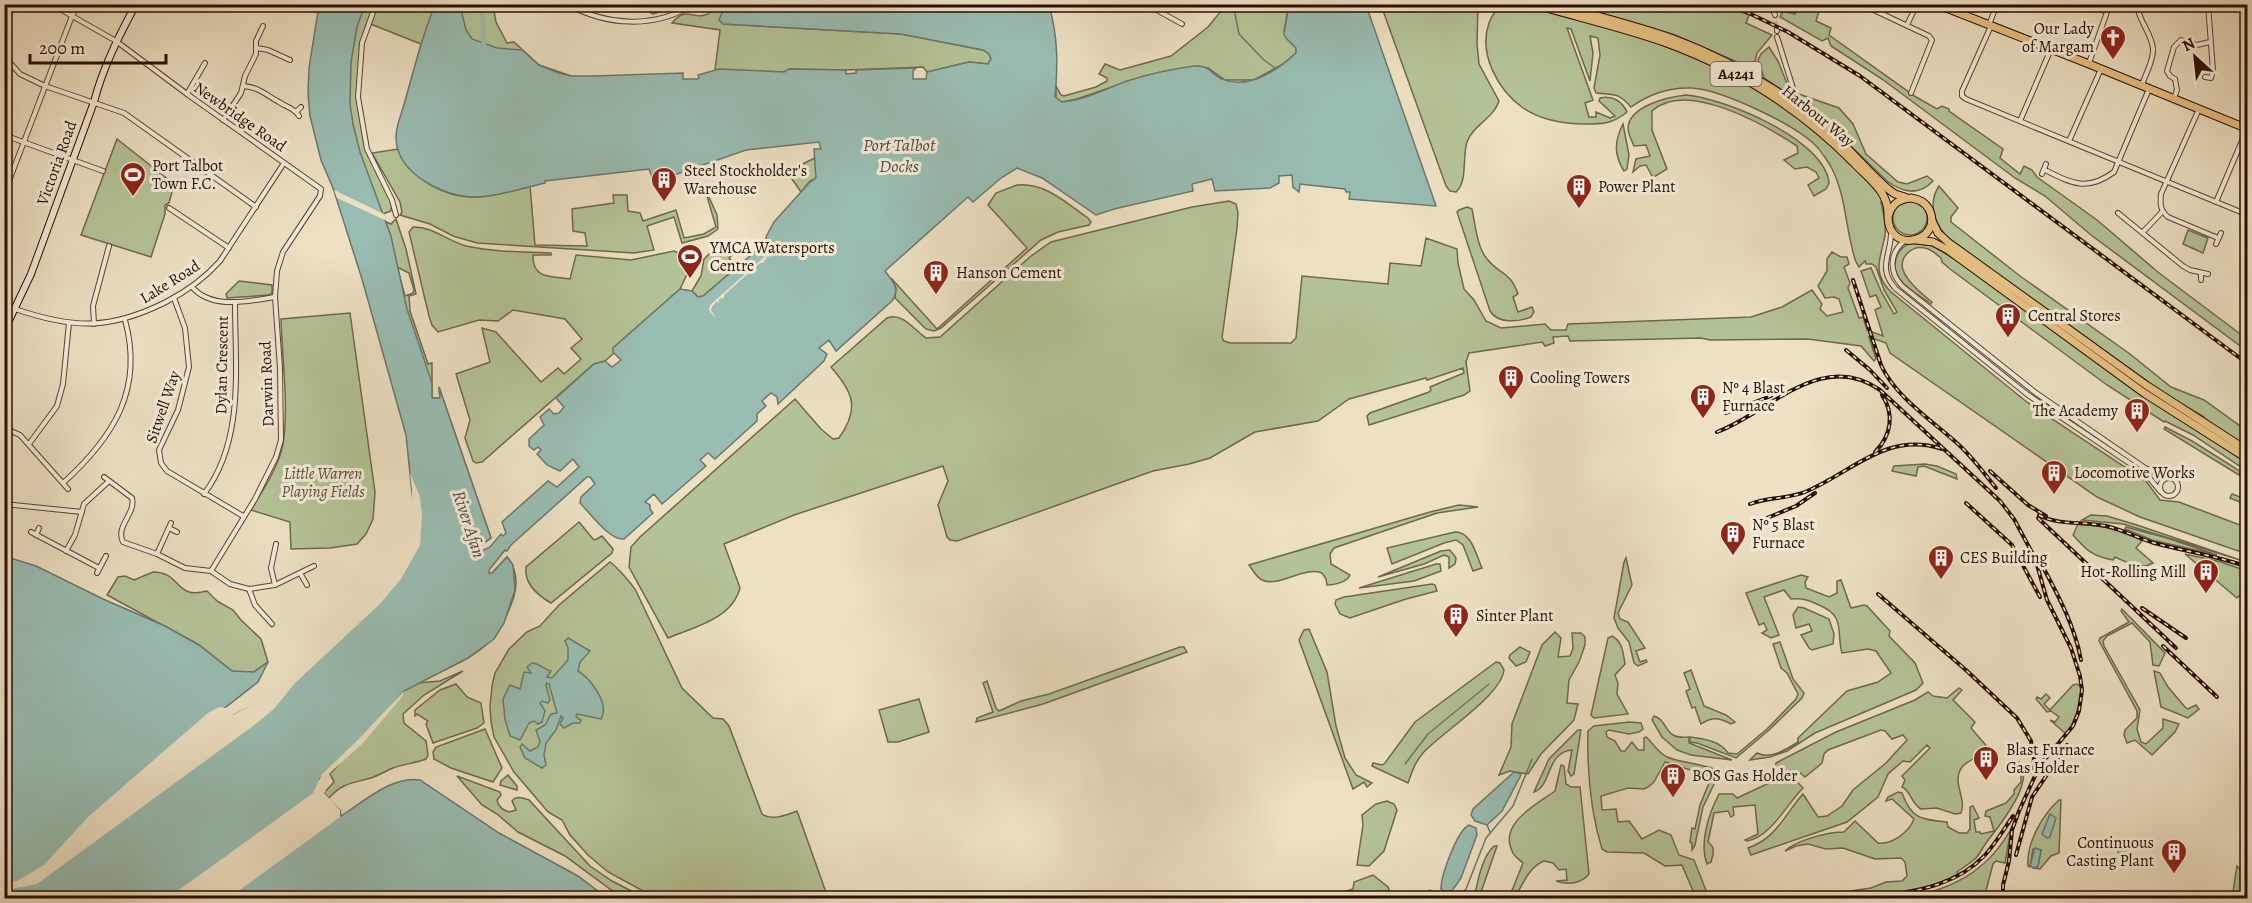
<svg xmlns="http://www.w3.org/2000/svg" width="2252" height="903" font-family="Alegreya,serif">
	<style>
		.green { fill: #b4c397; stroke: #6e684d; stroke-width: 1.5; fill-rule: evenodd }
		.water { fill: #99bdb2; stroke: #6c776c; stroke-width: 1.5 }
		.pier { fill: #ede0c3 }
		.lines { fill: none; stroke-linecap: round; stroke-linejoin: round }
		.stream { stroke: #6c776c; stroke-width: 1.5 }
		.canal { stroke: #99bdb2; stroke-width: 4.5 }
		.street-tunnel { stroke: #d0c0a6; stroke-width: 4; stroke-dasharray: 4 2; stroke-linecap: butt }
		.street-casing { stroke: #5a4233; stroke-width: 6 }
		.secondary-casing { stroke: #290d03; stroke-width: 8 }
		.primary-casing { stroke: #290d03; stroke-width: 9 }
		.street { stroke: #f3ebd8; stroke-width: 4 }
		.secondary { stroke: #f3ebd8; stroke-width: 6 }
		.primary { stroke: #e6c082; stroke-width: 7 }
		.rail-casing { stroke: #290d03; stroke-width: 4 }
		.rail { stroke: #f3ebd8; stroke-width: 1.5; stroke-dasharray: 4.5; stroke-linecap: butt }
		.labels { text-anchor: middle; dominant-baseline: central; stroke-width: 6; stroke-linejoin: round; paint-order: stroke }
		.shield { fill: #f3ebd8; stroke: #665043; stroke-width: 1.5 }
		.shield-label { font-size: 15px; font-weight: bold; fill: #290d03 }
		.poi-label { font-size: 16px; fill: #290d03; stroke: #f3ebd8; text-anchor: start }
		.street-label { font-size: 16px; fill: #290d03; stroke: #f3ebd8 }
		.park-label { font-size: 16px; font-style: italic; fill: #5a4d37; stroke: #f3ebd8 }
		.water-label { font-size: 18px; font-style: italic; fill: #504b40; stroke: #f3ebd8 }
	</style>
	<rect width="100%" height="100%" fill="#ede0c3"/>
	<filter id="stains"><feTurbulence type="fractalNoise" baseFrequency=".00333" numOctaves="4"/><feColorMatrix values="0 0 0 0 .2 0 0 0 0 .09 0 0 0 0 .02 0 0 0 .5 -.17"/></filter>
	<radialGradient id="worn" r=".72"><stop offset=".6" stop-color="#630" stop-opacity="0"/><stop offset="1" stop-color="#630" stop-opacity=".3"/></radialGradient>
	<g class="green">
		<path d="M347 4 493 5 496 22 507 43 514 42 539 65 571 76 414 72 421 44 368 23 362 43 358 97 367 149 392 200 391 211 383 214 386 222 391 224 396 219 406 249 416 294 409 296 410 311 428 364 432 363V398H440L439 387 491 538 472 552 330 58ZM397 267 409 273 414 290 413 293 405 296Z"/>
		<path d="M1507 4 1523 5C1569 19 1618 30 1664 46 1743 75 1833 131 1883 200L1881 202C1883 210 1886 227 1885 235 1881 258 1871 272 1891 292L2028 403 2146 481 2160 500 2179 502 2248 528 2247 554 2140 517 2097 497 1890 353 1886 343 1869 337 1876 359 1874 361 1861 346 1808 339 1710 340 1701 338 1570 341 1568 336 1553 337 1554 343 1545 346 1542 342 1469 353 1466 362 1470 391 1464 395 1369 425 1367 416 1370 413 1429 392 1431 390 1430 387 1464 373 1463 368 1427 380 1426 378 1349 399 1318 421 1255 432 1210 458 1189 464 1153 471 957 541 950 540 947 537 938 505 948 481 943 466 794 515 724 544 740 588C732 619 694 627 668 638L629 567 631 547 640 537 795 399 821 429 833 439 839 438C861 407 852 392 831 367L887 318C903 312 914 330 926 338L940 337 1031 256 1051 242 1192 207 1229 201 1236 204 1238 213 1237 228 1222 338 1224 341 1230 343H1291L1296 338 1302 276 1388 284 1390 263 1421 266 1426 238 1457 249 1458 263 1464 289 1474 300 1486 321 1501 328 1545 324 1551 330H1566L1568 324 1751 317 1782 307 1812 290 1822 304 1820 309 1827 316 1843 312 1839 299 1834 297 1825 298 1818 286 1827 271V259L1832 252 1841 257H1847L1849 264 1844 267 1850 283 1848 288 1859 318 1863 317 1867 330 1883 336 1875 310 1881 307 1876 295 1870 297 1861 271 1871 268 1881 291 1894 314 1897 312 1884 290 1876 267 1872 264H1866L1865 261 1859 267 1856 262C1845 231 1847 195 1830 165 1825 157 1820 149 1813 143 1791 123 1722 90 1692 88 1670 87 1649 94 1631 107 1618 92 1614 95 1596 93L1594 88 1600 55 1598 38 1590 36 1593 53 1590 81 1571 29 1567 28 1593 100 1585 103 1589 117H1596V112L1610 118 1615 116 1599 101 1600 98C1612 95 1622 101 1627 112 1613 124 1602 124 1585 124 1564 124 1541 120 1523 108 1498 90 1478 54 1489 23 1492 14 1498 7 1507 4Z"/>
		<polygon points="610,5 682,5 653,14 644,9"/>
		<path d="M723 5H731L725 9 724 24 901 34 983 50 989 54 991 59 988 64 969 62 927 72 923 67 846 70 790 69 784 72 715 70 720 30 672 23C686 6 691 19 705 15 711 13 717 8 723 5Z"/>
		<polygon points="1226,5 1289,5 1284,31 1296,48 1296,53 1283,64 1254,80 1225,80 1208,68 1197,66 1144,76 1077,99 1062,102 1056,99 1056,86 1061,95 1064,96 1096,87 1107,81 1107,78 1099,74 1105,64 1120,70 1171,56 1208,27"/>
		<path d="M1381 5H1478L1477 44 1479 64 1499 101C1494 118 1473 125 1467 142 1462 157 1468 182 1456 192L1450 191 1446 186Z"/>
		<polygon points="1574,5 1723,5 1749,15 1746,23 1772,35 1757,53 1754,65 1751,68 1675,35"/>
		<polygon points="1798,5 1821,5 1816,21 1831,28 1829,35 1916,97 1937,109 1942,106 1949,109 1949,111 2003,149 2000,158 2020,174 2024,166 2032,170 2037,177 2097,220 2159,273 2247,339 2247,351 2091,235 2045,196 2015,178 1882,79 1831,46 1828,38 1822,41 1780,17 1783,11 1795,14"/>
		<path d="M1769 47 1778 61 1790 91 1839 108 1853 124 1866 154 1898 182 1907 184 1927 176 1933 181C1919 196 1903 193 1887 181L1828 124 1802 103 1764 78 1758 60 1761 54Z"/>
		<path d="M1686 95C1723 98 1825 139 1829 183L1826 189 1814 196 1808 185 1819 178 1816 172 1807 167 1795 169 1784 160 1798 153 1797 146C1765 125 1686 79 1652 111V130L1667 169 1654 177 1652 176 1646 165 1640 166 1633 172 1636 159 1650 156 1646 145 1634 146C1632 141 1628 134 1628 128 1629 106 1668 97 1686 95Z"/>
		<path d="M1623 124 1629 155 1627 169 1624 171C1614 155 1614 141 1623 124Z"/>
		<polygon points="117,139 174,184 169,203 165,205 165,214 151,257 81,235"/>
		<path d="M398 149C411 179 446 199 479 197 496 196 513 190 530 186L535 245 587 246 585 233 573 231 572 209 614 203 613 195H627L628 211 640 213 643 221 676 210 684 238 704 234 716 227 704 186 717 215 718 229 708 236 682 243 674 217 647 226 654 250 634 253 477 243 453 236 430 224 400 215 402 212 400 202 372 153Z"/>
		<polygon points="815,158 816,178 810,181 801,192 785,169 792,169"/>
		<path d="M1017 185C1045 182 1066 203 1088 218L1091 222 1089 225 1058 232 1041 240 941 328 934 331 926 329 895 298 896 288 891 278 937 329 1027 248 988 205 996 193Z"/>
		<path d="M1939 186 1958 208 1951 217V222L2020 276 2130 354 2171 387 2204 400 2247 431V447L2209 422 2203 416 2166 395 1949 239C1935 225 1927 204 1939 186Z"/>
		<circle cx="1910" cy="218" r="17"/>
		<path d="M1467 207 1472 209C1475 224 1477 247 1487 259 1500 275 1510 271 1518 294L1513 297 1518 312 1532 307 1534 312 1531 317C1518 322 1498 324 1490 311L1457 212 1459 210Z"/>
		<path d="M413 227C431 226 448 241 466 246 494 252 523 252 551 253V255H533C532 279 551 276 570 279L576 255 631 260 674 251 687 257 691 266 680 289 614 347V353L605 361 594 364 482 462 476 463 473 461 465 438 470 420 456 374 490 362 482 328 496 332 541 382 558 368 564 374 581 359 571 348 582 339 565 319 513 310 498 321 479 320 438 332 432 325 429 316 409 232Z"/>
		<polygon points="2188,230 2208,238 2203,253 2183,244"/>
		<polygon points="727,242 735,252 729,258 737,267 703,296 698,297 692,291 701,276 704,259 718,245"/>
		<path d="M1911 243 1933 246 1959 262 2154 403 2247 463V471L2193 435 2165 421 2164 422 2107 385 1950 269 1942 262 1941 258C1936 254 1931 249 1925 248 1912 245 1899 257 1903 270 1907 282 1923 295 1932 302L1931 304C1916 292 1887 280 1897 256 1900 249 1904 245 1911 243Z"/>
		<polygon points="239,281 272,285 272,293 269,295 227,298 226,294"/>
		<path d="M350 313 375 492 373 519 366 534 357 544 330 548 291 549 290 522 251 510C262 492 280 464 283 444 289 407 282 357 281 319Z"/>
		<polygon points="2165,427 2192,441 2240,471 2239,475 2164,429"/>
		<polygon points="1925,464 1937,466 1956,474 1957,479 1924,466 1918,467 1916,476 1892,471 1894,466"/>
		<polygon points="2244,475 2247,476 2247,505 2230,498 2232,494 2240,497 2246,481 2243,477"/>
		<path d="M1459 505 1478 507 1437 513 1334 548 1330 554 1331 564 1350 575C1347 582 1335 585 1327 585L1326 579 1322 573C1303 566 1279 588 1262 580 1256 577 1253 570 1249 565L1430 512Z"/>
		<polygon points="2091,515 2107,516 2137,525 2240,560 2123,524 2082,520"/>
		<path d="M579 522 593 539 595 540 602 536 613 549 612 553 551 603C537 595 524 583 526 567Z"/>
		<path d="M2078 524C2100 526 2123 528 2142 541L2136 548 2153 563C2140 571 2127 562 2115 557L2113 560C2092 556 2086 550 2073 535Z"/>
		<polygon points="2126,527 2167,538 2217,555 2152,540 2125,529"/>
		<path d="M1455 532C1472 532 1476 555 1482 568L1473 571 1463 545 1456 540 1444 543 1392 564 1387 548Z"/>
		<polygon points="1450,550 1456,558 1455,564 1449,568 1449,557 1444,555 1424,564 1378,577 1441,551"/>
		<polygon points="2185,554 2221,562 2247,571 2247,599 2239,596 2237,598"/>
		<path d="M507 557C516 567 518 583 514 596 496 654 466 658 417 683L440 681 463 671 424 695 403 714 404 723 426 741 428 755 426 759C416 763 404 764 393 768 386 771 379 775 371 778 353 783 342 783 329 798L324 793 334 782 330 774 339 764 153 898 490 574 492 573Z"/>
		<polygon points="1626,558 1632,585 1618,613 1620,619 1628,622 1645,648 1636,651 1640,662 1646,660 1647,662 1638,666 1634,663 1629,642 1618,628 1614,618 1624,562"/>
		<path d="M610 562C617 567 632 584 636 591L682 688 713 718 723 719 729 726 762 814C772 821 787 815 797 811L828 898H665L660 892 643 891 608 872 588 855 570 835 562 820 548 812 514 772 494 737 491 722 490 706 492 686 495 673 509 649 527 632 540 626 559 605Z"/>
		<polygon points="1436,564 1440,564 1441,571 1414,581 1359,588"/>
		<path d="M153 572C182 572 174 600 207 591L217 601 233 610 241 620 261 639 268 662 254 672 241 673 232 671 199 645 107 595 118 577 125 576 134 580Z"/>
		<path d="M1801 575 1808 577 1805 582 1806 588 1829 597 1837 593V581L1841 580 1851 608 1864 605 1867 606 1890 631 1889 636 1915 663 1923 683 1916 690 1815 733 1787 751 1770 757 1750 760 1757 753C1770 760 1787 749 1798 742V738L1847 691 1878 682 1891 673 1876 651 1868 649 1842 653C1836 631 1846 616 1819 605 1809 600 1802 598 1791 599L1784 590 1764 597 1779 635 1771 638 1762 633 1767 630 1764 623 1759 625 1746 593Z"/>
		<polygon points="1432,584 1435,585 1437,591 1406,599 1350,618 1340,614 1335,604 1336,600 1344,597"/>
		<polygon points="1798,607 1804,608 1829,619 1834,634 1833,644 1812,650 1809,648 1801,635 1812,631 1809,624 1796,628 1793,615"/>
		<polygon points="2122,609 2165,653 2159,666 2153,665 2150,642 2132,623 2107,636 2103,641 2104,646 2140,710 2137,729 2141,742 2146,744 2163,728 2163,719 2179,724 2175,732 2152,755 2135,740 2127,743 2124,735 2125,730 2137,718 2137,711 2099,641 2100,638 2129,622 2121,611"/>
		<polygon points="1309,629 1327,672 1336,726 1345,758 1356,775 1372,783 1367,787 1364,782 1353,789 1299,640 1304,630"/>
		<polygon points="1555,632 1561,638 1558,657 1570,656 1573,648 1572,633 1581,633 1585,637 1585,645 1579,662 1569,680 1567,703 1578,704 1574,720 1541,754 1528,774 1510,771 1499,775 1511,747 1512,724 1542,645"/>
		<path d="M1612 636C1623 642 1623 653 1625 664L1615 675 1618 683 1617 694 1628 714 1594 718 1591 715 1608 638Z"/>
		<path d="M1780 642 1793 679 1804 693 1802 698 1769 730 1736 758 1697 743 1690 742V737C1705 739 1720 741 1728 753L1737 754 1767 729 1796 699 1798 694 1787 673 1781 668 1773 644Z"/>
		<polygon points="1180,647 1184,647 1187,652 1043,704 976,722 977,718 993,712 983,683 987,681 996,708 999,711 1021,701 1049,694"/>
		<polygon points="1520,647 1530,652 1526,662 1516,666 1509,658 1510,655"/>
		<path d="M1496 662 1500 663 1504 670C1501 696 1441 733 1423 753 1415 762 1412 772 1408 783L1372 766 1373 763 1382 765 1385 763 1415 722Z"/>
		<path d="M1691 670 1704 706 1726 715 1735 722 1731 724C1720 718 1713 716 1701 724L1695 707 1692 708 1686 691 1690 689 1684 673Z"/>
		<polygon points="2154,671 2160,673 2168,687 2185,707 2188,709 2196,705 2199,709 2188,718 2161,707"/>
		<polygon points="456,684 467,697 481,703 484,723 477,728 433,743 426,724 428,721 417,714 415,716 415,710 440,690"/>
		<path d="M2077 684 2081 687C2080 704 2076 720 2066 734L2050 720 2055 722 2059 717 2051 711 2047 712 2036 699 2037 697 2041 699 2046 694 2050 698 2044 704 2050 710 2073 685Z"/>
		<path d="M1959 688 1962 690 1953 700 1975 722 1971 728 1989 749C1982 756 1969 759 1962 767 1951 782 1967 798 1961 813L1955 814 1937 808 1921 809C1911 803 1911 791 1902 787L1905 780 1902 776 1930 748 1927 745 1910 762 1903 761 1888 774 1878 797 1847 822 1751 855 1748 848C1777 838 1784 815 1803 794L1818 817 1827 816 1842 806 1853 790 1886 763 1907 740 1903 735 1892 739 1885 731 1881 730 1828 750 1824 754 1822 763 1805 777 1798 771 1792 777 1803 788C1786 805 1771 837 1747 841L1745 840 1758 834 1755 805 1733 807 1734 815 1731 817 1728 811 1714 813 1708 842C1716 848 1713 854 1711 862L1707 864C1699 843 1709 813 1719 794H1733L1737 798 1780 778 1775 768 1776 763 1836 732 1915 700 1928 692 1933 696 1947 698Z"/>
		<polygon points="919,699 929,732 898,742 888,742 879,710"/>
		<path d="M1654 716C1670 721 1662 740 1689 737V743L1732 760 1691 755 1677 750 1662 737 1652 720Z"/>
		<path d="M1629 722 1641 723 1643 729 1639 732 1629 734 1609 730 1606 732 1607 737 1615 741 1621 751H1625L1632 742 1638 750H1644V738L1646 737C1653 743 1658 753 1667 757 1681 763 1711 765 1720 772L1703 807 1695 845 1692 850V843L1690 842 1692 828 1695 829 1700 805 1709 783 1703 774 1665 762 1654 782 1648 787 1644 789 1628 788 1601 796 1602 810 1616 809 1618 822 1629 821 1642 839 1659 830 1671 835 1679 855 1694 860 1709 898H1696L1682 865 1665 866 1644 853 1607 852 1602 849C1590 810 1587 772 1588 731L1594 726Z"/>
		<polygon points="485,729 502,768 493,782 451,768 434,759 433,752 436,747"/>
		<path d="M1578 730H1581L1574 774 1571 776 1568 771 1572 750C1546 752 1552 786 1534 792L1549 759Z"/>
		<path d="M2019 762C2036 779 2001 824 1989 839 1984 845 1981 852 1976 858 1970 863 1963 868 1957 872L1958 874C1917 898 1861 899 1815 898L1816 896 1871 888 1886 882 1902 881 1907 876 1905 862 1901 858 1875 859 1843 848 1826 849 1808 844 1796 846 1785 851C1796 840 1829 832 1844 832L1855 821 1878 843C1892 845 1909 832 1914 819L1892 799 1886 801 1888 797 1898 792 1902 793C1912 820 1921 819 1947 822L1948 827 1959 833H1967L1970 829V807L1973 806 1979 818 1974 820 1976 832H1980L1981 834 1994 831 1990 817 1985 816 1986 811 2006 803 2014 794V790L2021 782V769L2018 763Z"/>
		<path d="M1561 765 1564 766 1566 784 1571 787H1580L1589 874C1581 884 1568 885 1556 881L1567 880 1566 869 1559 870 1553 863 1544 861C1529 867 1522 885 1515 898H1509L1523 863C1520 860 1515 857 1513 853 1497 824 1536 805 1555 791Z"/>
		<polygon points="508,775 517,786 517,790 500,785 501,781"/>
		<path d="M457 776 500 792 501 795 497 800C499 807 502 810 509 812L516 810 512 801C516 795 523 798 529 800L590 866 612 881 645 898H622L565 856 518 832 497 814 482 805Z"/>
		<path d="M2059 800H2061L2059 853 2051 856 2040 869 2034 868 2038 866 2041 850 2033 849 2030 867 2028 866C2026 844 2042 815 2059 800Z"/>
		<polygon points="1387,801 1394,804 1397,810 1384,851 1369,866 1357,865 1363,825 1362,815 1376,804"/>
		<path d="M2011 829 2005 863 1996 861 1993 864 1984 898H1904C1951 890 1987 872 2011 829Z"/>
		<path d="M2123 838C2128 841 2130 849 2128 854L2124 856 2118 852 2119 840Z"/>
		<path d="M1494 846H1497L1479 898H1474C1478 882 1481 858 1494 846Z"/>
		<polygon points="2237,866 2246,876 2247,883 2235,898 2232,898"/>
		<polygon points="1373,875 1388,887 1392,898 1343,898 1340,897 1324,898 1353,889 1354,882"/>
	</g>
	<g class="water">
		<path d="M319 5H365L357 27 351 62 350 104 353 124 360 152 391 236 407 309 432 383V398H440L439 387 491 538 472 551 474 555 490 547 501 534 503 536 506 533 502 522 548 481 557 487 579 467 573 459 560 471 547 465 537 454 541 450 538 447 534 450 529 446V439L544 425 540 417 549 409 554 414 559 413 564 407 556 398 594 364 605 361 612 367 621 360 613 352V348L680 289 692 291 698 297 703 296 764 244 767 235 774 222 809 183 816 178 814 149H821L819 142 746 150 654 182 649 169 545 181V183C523 188 500 196 477 197 445 198 396 174 396 137 396 125 402 113 405 101 414 69 422 36 435 5H460L466 30 472 39 497 48 522 50 539 65 559 73 571 76H593L683 73V79H697L699 78 698 75 719 69 784 72 789 69 846 70V74L856 73V70L916 68 913 71V79H926L927 72 969 62 988 64 991 59 989 54 983 50 901 34 723 24 719 20 722 13 731 5H1049C1058 37 1058 64 1055 97L1062 102C1086 100 1105 89 1127 81 1149 74 1172 69 1194 66 1211 65 1210 74 1222 79 1249 90 1278 70 1296 53V48L1286 38 1284 34 1289 5H1366L1436 206 1349 199 1350 192H1346L1345 189 1300 184 1299 192 1293 187 1292 175 1279 176V183L1270 188 1215 191 1212 179 1192 184 1193 191 1114 209 1096 215 1042 178 1017 168 1001 178 973 202 968 197 885 271C892 280 901 289 892 301L836 351 829 340 819 348 827 354 824 361 778 404 777 397 771 393 762 401 766 406 757 414V421L715 459 708 453 700 460 706 466 662 504 654 494 645 502 650 505V509L653 513 624 539C610 541 590 513 580 503L581 497 595 484 590 477H587L511 545 507 551 505 550 489 570V573H492L507 557 513 565 515 590 504 623 494 639 468 658 404 691 366 735 320 778 319 790 340 810 341 816C363 802 393 775 420 780L499 833 578 876 607 898H5L4 556 36 566 103 599 165 626 199 645 232 671 254 672 268 662 258 682 203 725 224 720 272 696 365 612 400 568 411 538 413 503 406 435 362 279 333 188 321 160 310 116 308 94 309 68Z"/>
		<path d="M568 638 590 651 580 662 578 671C591 679 610 704 601 719L577 714 576 717 581 720 580 723H573L564 728 560 724 563 718 561 716 556 730 546 743 544 755 546 765 542 768 525 758 520 747 522 744 530 751 538 747 540 742 536 730 545 725 551 714 557 713 549 684 547 683 546 685 550 700 548 703 542 701 540 703 545 711 542 722 538 724 534 721 529 723 520 740 510 736 505 719 503 699 510 685 520 689 524 672 531 673 527 667 532 663C539 663 544 670 551 671L547 677 552 678 568 660V648L565 641Z"/>
		<polygon points="1514,772 1521,774 1520,777 1502,811 1487,825 1475,821 1471,815 1473,809"/>
		<polygon points="2050,814 2056,818 2050,837 2047,838 2042,834"/>
		<path d="M1469 825 1476 828 1477 835 1461 878 1452 891 1445 892 1441 889C1441 875 1457 831 1469 825Z"/>
		<polygon points="2035,848 2041,850 2038,866 2034,868 2030,866"/>
		<polygon points="1430,890 1448,898 1419,898"/>
	</g>
	<g class="pier">
		<polygon points="334,190 384,214 387,221 337,198"/>
		<polygon points="778,249 770,253 772,257 768,256 763,263 760,263 724,295 724,298 719,299 719,303 717,301 712,307 711,310 717,320 709,310 710,305 771,251"/>
		<polygon points="410,473 420,497 422,515 420,545 401,579 380,604 295,683 274,709 253,726 37,884 5,890 5,883 17,881 44,865 88,817 208,713 219,707 226,708 227,710 212,722 230,713 233,715 258,702 363,610 380,592 397,566 408,537 412,490"/>
		<polygon points="404,691 402,697 362,744 323,779 322,788 326,791 324,793 340,810 340,817 229,898 168,898 313,793 322,774 356,742"/>
	</g>
	<g class="lines">
		<g class="stream">
			<polyline points="1233,4 1239,34 1264,60 1275,68"/>
			<polyline points="1405,764 1428,734 1489,684"/>
			<polyline points="1487,825 1490,832"/>
			<polyline points="1457,898 1466,889 1486,838 1513,806 1532,759"/>
		</g>
		<polyline class="canal" points="482,4 484,44"/>
		<polyline class="street-tunnel" points="1775,15 1777,29"/>
		<defs>
			<g id="street">
				<polyline points="51,4 116,41 187,94 321,189 320,196 283,252 277,271 275,297 280,368 281,440 276,457 255,499 211,571"/>
				<polyline points="376,4 362,43 358,97 367,149 392,200 396,215"/>
				<path d="M567 4C607 26 655 29 694 4"/>
				<polyline points="1146,4 1182,24"/>
				<polyline points="1771,4 1775,15"/>
				<polyline points="1861,4 1929,36 1932,40 1911,93"/>
				<polyline points="2087,4 2107,12 2089,63"/>
				<path d="M2137 4C2138 21 2152 33 2153 49 2154 60 2145 75 2142 85"/>
				<polyline points="1907,25 1917,4"/>
				<polyline points="1989,25 1997,4"/>
				<polyline points="1991,26 1962,91 1962,96 1966,99 2248,215"/>
				<polyline points="1777,29 1777,31"/>
				<polyline points="1777,37 1793,88"/>
				<polyline points="257,48 268,50 290,60"/>
				<polyline points="4,56 20,74 45,86 124,113 256,207"/>
				<polyline points="2245,58 2248,59"/>
				<polyline points="2205,77 2211,78 2213,71 2208,4"/>
				<path d="M243 86C259 87 266 95 279 102 286 107 295 108 299 116"/>
				<polyline points="187,94 205,63"/>
				<polyline points="2174,98 2177,90 2175,79 2170,76 2167,71 2174,47 2181,40 2197,45 2210,42"/>
				<path d="M2199 109 2161 194C2160 204 2160 210 2168 217L2218 238"/>
				<polyline points="297,111 301,107"/>
				<polyline points="223,120 241,93 245,76 256,54 256,41 263,26"/>
				<polyline points="2020,121 2051,49"/>
				<polyline points="4,135 103,171"/>
				<polyline points="2069,141 2101,69"/>
				<path d="M2045 170C2071 183 2087 192 2114 172L2149 89"/>
				<polyline points="2042,174 2046,164"/>
				<polyline points="4,194 72,16 78,4"/>
				<polyline points="2216,202 2247,129"/>
				<polyline points="169,208 229,248"/>
				<polyline points="2118,213 2183,266 2190,270 2208,274"/>
				<path d="M1891 231C1892 254 1876 268 1896 289L2028 395 2147 475 2160 491"/>
				<polyline points="2143,232 2162,212"/>
				<path d="M2248 234C2239 251 2245 274 2248 293"/>
				<path d="M1904 241C1889 254 1889 272 1902 286L2036 393 2145 468 2167 478"/>
				<polyline points="2216,244 2221,233"/>
				<polyline points="2201,280 2201,273"/>
				<path d="M192 287C212 310 248 301 275 297"/>
				<polyline points="174,298 185,328 189,367 178,410 159,450 161,463 167,471 243,516"/>
				<path d="M15 309C74 329 110 330 166 302 187 291 205 278 220 261L284 163"/>
				<polyline points="94,324 93,306 109,246"/>
				<polyline points="4,428 20,435 68,489"/>
				<polyline points="29,444 57,406 63,384 69,323"/>
				<path d="M104 477 132 498C136 514 115 526 123 542L157 554 185 568 211 571 230 584 249 589 275 585 314 566"/>
				<circle cx="2169" cy="487" r="9"/>
				<path d="M63 483C114 437 144 389 125 320"/>
				<path d="M204 494C245 440 235 366 235 303"/>
				<polyline points="4,504 82,512"/>
				<polyline points="169,528 177,532"/>
				<polyline points="31,532 99,568"/>
				<polyline points="36,535 39,528"/>
				<polyline points="66,551 75,535 84,504 109,481"/>
				<polyline points="157,554 171,523"/>
				<polyline points="97,573 106,556"/>
				<polyline points="300,573 307,585"/>
				<polyline points="275,585 271,568 276,544"/>
				<polyline points="249,589 255,605 272,624"/>
			</g>
			<path id="secondary" d="M4 331 31 274 94 102C103 67 119 36 136 4"/>
			<g id="primary">
				<polyline points="1486,4 1499,4"/>
				<path d="M1533 4C1577 17 1622 27 1664 42 1736 68 1801 109 1855 164 1869 179 1889 192 1888 215 1887 257 1945 241 1929 209 1925 202 1918 199 1911 198 1898 199 1891 205 1888 217"/>
				<path d="M1557 4C1595 16 1634 25 1671 38 1725 58 1774 86 1819 122 1844 142 1864 168 1888 189L1895 194 1905 197"/>
				<polyline points="1936,4 2089,64 2248,129"/>
				<polyline points="1932,221 1938,233 1949,243 2146,385 2248,451"/>
				<polyline points="1916,240 1933,242 1948,250 2144,393 2248,459"/>
			</g>
		</defs>
		<use href="#street" class="street-casing"/>
		<use href="#secondary" class="secondary-casing"/>
		<use href="#primary" class="primary-casing"/>
		<use href="#street" class="street"/>
		<use href="#secondary" class="secondary"/>
		<use href="#primary" class="primary"/>
		<defs>
			<g id="rail">
				<polyline points="1730,4 1788,32 1860,76 2248,364"/>
				<path d="M1853 280 1881 365C1896 398 1933 421 1959 445 1973 458 1984 473 1996 488"/>
				<polyline points="1846,350 1870,370 1887,388"/>
				<polyline points="1726,413 1771,396"/>
				<path d="M1717 432C1770 412 1821 349 1880 390L2000 501 2014 519 2035 558 2047 600 2071 648 2080 676 2082 690 2079 711 2073 726 2040 765 2019 811 2012 830 2009 861 2003 885V898"/>
				<path d="M1875 452C1891 436 1895 414 1882 395"/>
				<polyline points="1990,471 2028,505 2046,516"/>
				<polyline points="1966,503 2012,545 2040,597"/>
				<path d="M1750 504C1768 497 1787 499 1805 492 1853 472 1886 431 1942 449"/>
				<path d="M2039 515C2059 526 2084 521 2106 526 2123 530 2138 538 2154 543 2185 551 2217 556 2248 567"/>
				<polyline points="1767,518 1796,506 1815,493"/>
				<polyline points="2038,518 2176,648"/>
				<path d="M2043 567C2059 597 2075 627 2081 660"/>
				<polyline points="1878,594 1967,671 2017,718 2031,741 2034,757 2033,773"/>
				<polyline points="2142,608 2186,638"/>
				<polyline points="2163,646 2217,697"/>
				<polyline points="2016,855 2032,797 2067,745"/>
				<path d="M1873 898C1914 891 1955 887 1985 855 1996 843 2004 829 2013 816"/>
			</g>
		</defs>
		<use href="#rail" class="rail-casing"/>
		<use href="#rail" class="rail"/>
	</g>
	<defs>
		<symbol id="church-pin" viewBox="-11 -11 22 30"><path d="M0 17L-7.5 6A9.5 9.5 0 1 1 7.5 6Z" fill="#8f2418" stroke="#f3ebd8"/><path d="M-1.2-6h2.4v3.5h3.3v2.4h-3.3V6h-2.4V-.1h-3.3v-2.4h3.3Z" fill="#fff"/></symbol>
		<symbol id="stadium-pin" viewBox="-11 -11 22 30"><path d="M0 17L-7.5 6A9.5 9.5 0 1 1 7.5 6Z" fill="#8f2418" stroke="#f3ebd8"/><path d="M0-5a6.5 5 0 1 0 0 10a6.5 5 0 1 0 0-10ZM-3.5-1.8h7v3.6h-7Z" fill="#fff"/></symbol>
		<symbol id="building-pin" viewBox="-11 -11 22 30"><path d="M0 17L-7.5 6A9.5 9.5 0 1 1 7.5 6Z" fill="#8f2418" stroke="#f3ebd8"/><path d="M-4-6H4V6H1V3H-1V6H-4ZM-2.5-4.3h1.7v1.8h-1.7ZM.8-4.3h1.7v1.8H.8ZM-2.5-1h1.7V.8h-1.7ZM.8-1h1.7V.8H.8Z" fill="#fff"/></symbol>
	</defs>
	<g fill-rule="evenodd">
		<use href="#church-pin" x="2098" y="23" width="30" height="40"/>
		<use href="#stadium-pin" x="118" y="160" width="30" height="40"/>
		<use href="#building-pin" x="649" y="165" width="30" height="40"/>
		<use href="#building-pin" x="1564" y="172" width="30" height="40"/>
		<use href="#stadium-pin" x="675" y="242" width="30" height="40"/>
		<use href="#building-pin" x="921" y="258" width="30" height="40"/>
		<use href="#building-pin" x="1993" y="301" width="30" height="40"/>
		<use href="#building-pin" x="1496" y="363" width="30" height="40"/>
		<use href="#building-pin" x="1688" y="382" width="30" height="40"/>
		<use href="#building-pin" x="2122" y="396" width="30" height="40"/>
		<use href="#building-pin" x="2039" y="458" width="30" height="40"/>
		<use href="#building-pin" x="1718" y="519" width="30" height="40"/>
		<use href="#building-pin" x="1926" y="543" width="30" height="40"/>
		<use href="#building-pin" x="2191" y="557" width="30" height="40"/>
		<use href="#building-pin" x="1441" y="601" width="30" height="40"/>
		<use href="#building-pin" x="1971" y="744" width="30" height="40"/>
		<use href="#building-pin" x="1658" y="761" width="30" height="40"/>
		<use href="#building-pin" x="2159" y="837" width="30" height="40"/>
	</g>
	<g class="labels">
		<rect class="shield" x="1710.5" y="62" width="51" height="24" rx="4.5"/>
		<g class="shield-label">
			<text x="1736" y="74">A4241</text>
		</g>
		<g class="poi-label">
			<text x="2094" y="29" text-anchor="end">Our Lady<tspan x="2094" dy="18">of Margam</tspan></text>
			<text x="152" y="166">Port Talbot<tspan x="152" dy="18">Town F.C.</tspan></text>
			<text x="684" y="171">Steel Stockholder's<tspan x="684" dy="18">Warehouse</tspan></text>
			<text x="1598" y="187">Power Plant</text>
			<text x="710" y="248">YMCA Watersports<tspan x="710" dy="18">Centre</tspan></text>
			<text x="956" y="273">Hanson Cement</text>
			<text x="2028" y="316">Central Stores</text>
			<text x="1530" y="378">Cooling Towers</text>
			<text x="1722" y="388">Nº 4 Blast<tspan x="1722" dy="18">Furnace</tspan></text>
			<text x="2118" y="411" text-anchor="end">The Academy</text>
			<text x="2074" y="473">Locomotive Works</text>
			<text x="1752" y="525">Nº 5 Blast<tspan x="1752" dy="18">Furnace</tspan></text>
			<text x="1960" y="558">CES Building</text>
			<text x="2186" y="572" text-anchor="end">Hot-Rolling Mill</text>
			<text x="1476" y="616">Sinter Plant</text>
			<text x="2006" y="750">Blast Furnace<tspan x="2006" dy="18">Gas Holder</tspan></text>
			<text x="1692" y="776">BOS Gas Holder</text>
			<text x="2154" y="843" text-anchor="end">Continuous<tspan x="2154" dy="18">Casting Plant</tspan></text>
		</g>
		<g class="street-label">
			<text transform="translate(1818 116) rotate(39)">Harbour Way</text>
			<text transform="translate(240 117) rotate(35)">Newbridge Road</text>
			<text transform="translate(57 163) rotate(-70)">Victoria Road</text>
			<text transform="translate(170 282) rotate(-32)">Lake Road</text>
			<text transform="translate(222 365) rotate(-89)">Dylan Crescent</text>
			<text transform="translate(267 384) rotate(-92)">Darwin Road</text>
			<text transform="translate(163 407) rotate(-71)">Sitwell Way</text>
		</g>
		<g class="park-label">
			<text x="323" y="474">Little Warren<tspan x="323" dy="18">Playing Fields</tspan></text>
		</g>
		<g class="water-label">
			<text x="899" y="145">Port Talbot<tspan x="899" dy="21">Docks</tspan></text>
			<text transform="translate(469 524) rotate(72)">River Afan</text>
		</g>
	</g>
	<rect width="2252" height="903" fill="none" stroke="#ede0c3" stroke-width="24"/>
	<rect x="6" y="6" width="2240" height="891" fill="none" stroke="#290d03" stroke-width="3"/>
	<rect x="12" y="12" width="2228" height="879" fill="none" stroke="#290d03" stroke-width="1.5"/>
	<g transform="translate(2195 57) rotate(333)" stroke="#f3ebd8" stroke-width="4.5" paint-order="stroke">
	<path d="M0-4.5L10 22L0 15L-10 22Z" fill="#290d03"/>
	<text y="-9" font-size="16" font-weight="bold" text-anchor="middle" fill="#290d03">N</text>
	</g>
	<path d="M30 54v9h136v-9" fill="none" stroke="#290d03" stroke-width="3"/>
	<text x="39" y="54" font-size="18" fill="#290d03" stroke="#f3ebd8" stroke-width="4.5" paint-order="stroke">200 m</text>
	<rect width="100%" height="100%" filter="url(#stains)"/>
	<rect width="100%" height="100%" fill="url(#worn)"/>
</svg>
